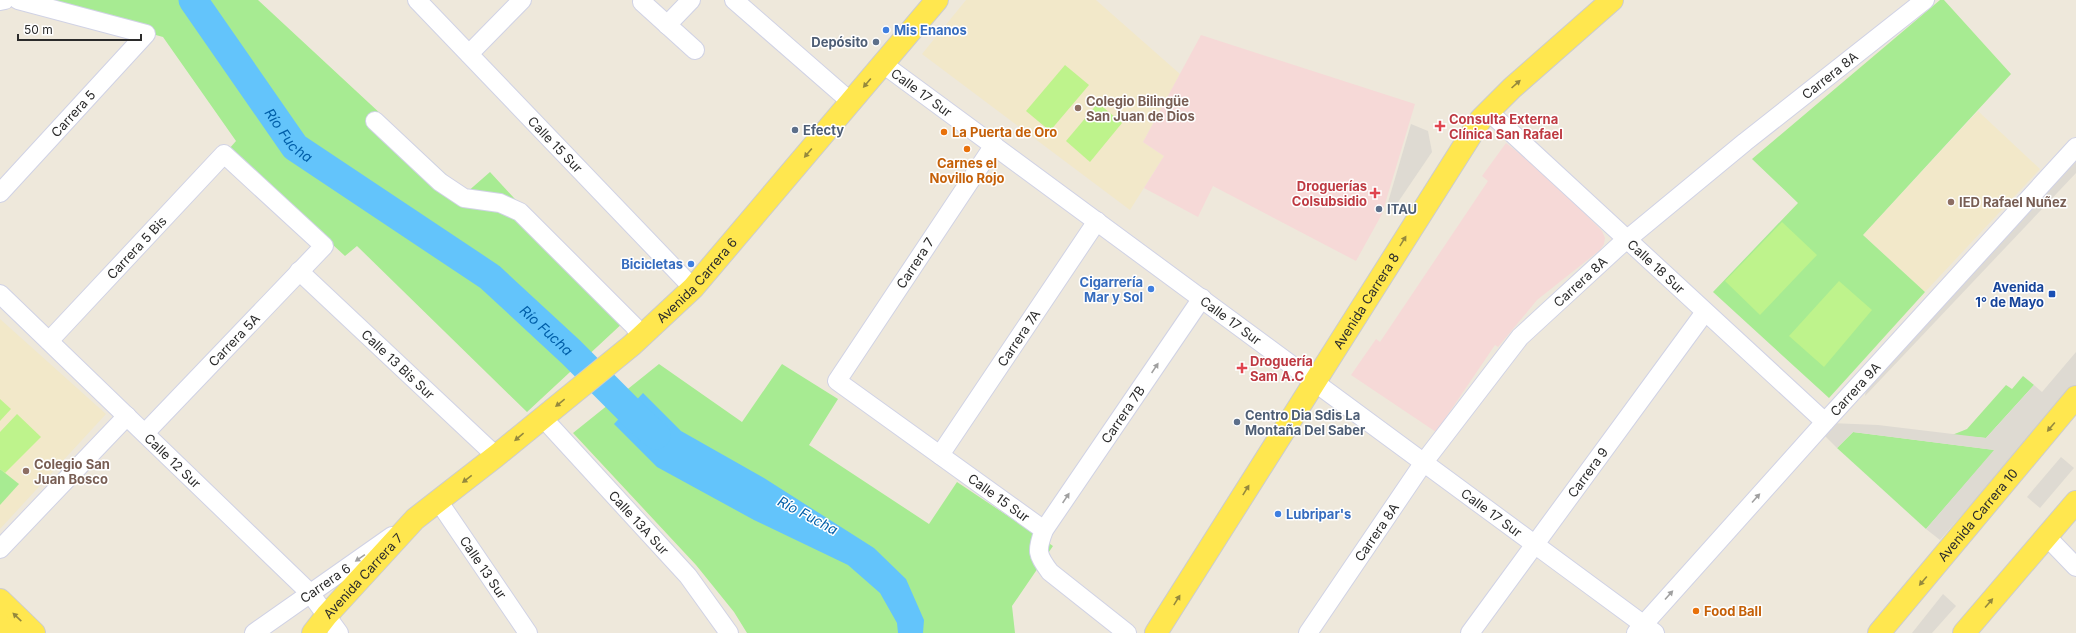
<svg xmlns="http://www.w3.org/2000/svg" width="2076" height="633" font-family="Inter,sans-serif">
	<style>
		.education { fill: #f2e8c9 }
		.medical { fill: #f6d9d7 }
		.green { fill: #a7eb92 }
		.pitch { fill: #bef38c }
		.plaza { fill: #dedad2 }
		.water { fill: #63c4fb }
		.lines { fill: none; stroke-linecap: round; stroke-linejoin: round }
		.river { stroke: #63c4fb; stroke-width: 29 }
		.minor-casing { stroke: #d0d2e5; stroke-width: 20 }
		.major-casing { stroke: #ccc; stroke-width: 24 }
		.minor { stroke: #fff; stroke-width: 18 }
		.major { stroke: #ffe74f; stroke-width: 22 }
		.oneway { fill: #95893d }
		.oneway2 { fill: #a0a0a0 }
		.shop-dot { fill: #3f7fe0; stroke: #fff; stroke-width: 1.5 }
		.service-dot { fill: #5c6f8a; stroke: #fff; stroke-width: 1.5 }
		.education-dot { fill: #8d6e63; stroke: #fff; stroke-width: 1.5 }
		.health-dot { fill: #e0444e; stroke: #fff; stroke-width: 1.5 }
		.food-dot { fill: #e8710a; stroke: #fff; stroke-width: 1.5 }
		.transit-dot { fill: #1a4fb4; stroke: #fff; stroke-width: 1.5 }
		.labels { text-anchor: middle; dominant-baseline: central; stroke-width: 3; stroke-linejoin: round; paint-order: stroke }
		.shop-label { font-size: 13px; font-weight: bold; fill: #366cbe; stroke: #fff; text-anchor: start }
		.service-label { font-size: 13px; font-weight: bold; fill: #4e5e75; stroke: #fff; text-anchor: start }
		.street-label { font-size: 13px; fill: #2b2b2b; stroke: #fff }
		.education-label { font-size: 13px; font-weight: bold; fill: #785e54; stroke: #fff; text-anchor: start }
		.health-label { font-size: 13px; font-weight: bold; fill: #be3a42; stroke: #fff; text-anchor: start }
		.food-label { font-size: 13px; font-weight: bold; fill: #c56008; stroke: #fff; text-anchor: start }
		.transit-label { font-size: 13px; font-weight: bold; fill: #164399; stroke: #fff; text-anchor: end }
		.water-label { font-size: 14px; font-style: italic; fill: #005fa9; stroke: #fff }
	</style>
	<rect width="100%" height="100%" fill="#eee8db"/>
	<g class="education">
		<polygon points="966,0 1096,0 1180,74 1143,142 1164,156 1130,210 922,54"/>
		<polygon points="1978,111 2040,169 1925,292 1863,235"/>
		<polygon points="0,319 106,414 0,529"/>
	</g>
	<g class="medical">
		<polygon points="1201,35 1415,104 1382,214 1356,261 1213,186 1198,217 1144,188 1164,156 1143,142"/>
		<polygon points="1506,143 1548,176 1602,231 1605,238 1604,244 1600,250 1537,300 1498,347 1495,345 1436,432 1351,375 1376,339 1380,342 1488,181 1482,176"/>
	</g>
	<g class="green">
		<polygon points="30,0 258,0 466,193 490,172 626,320 527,412 357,246 345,256 229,149 236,141 163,37"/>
		<polygon points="1940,0 1944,0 2011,74 1863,235 1925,292 1829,398 1713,292 1798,203 1752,159"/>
		<polygon points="659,364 742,422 782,364 838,399 809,445 929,524 957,482 1053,546 1012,606 1015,633 747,633 734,612 696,565 573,433"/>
		<polygon points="2023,376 2034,385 1986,438 1952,435 1967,429 2006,385 2012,389"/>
		<polygon points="1853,432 1995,450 1926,529 1837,448"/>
		<polygon points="0,469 19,484 0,505"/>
	</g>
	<g class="pitch">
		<polygon points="1065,65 1089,85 1050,131 1026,111"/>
		<polygon points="1098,103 1122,123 1090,162 1066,141"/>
		<polygon points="1782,222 1817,255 1760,315 1725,281"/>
		<polygon points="1839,281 1872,310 1824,367 1789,336"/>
		<polygon points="0,399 11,409 0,421"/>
		<polygon points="17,414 41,437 5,473 0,469 0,432"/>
	</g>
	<g class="plaza">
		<polygon points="1411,124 1428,131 1432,152 1392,211 1386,209"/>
		<polygon points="2076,158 2076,173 1865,396 1867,384"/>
		<polygon points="2076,352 2076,385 1940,540 1926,529 1994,450 1853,432 1837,448 1821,432 1831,423 1878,425 1986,438 2034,385 2042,392"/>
		<polygon points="2061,457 2074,468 2040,508 2027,497"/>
		<polygon points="1943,594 1956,606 1932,633 1912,633"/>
	</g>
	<polygon class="water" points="643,393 681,431 764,478 874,548 906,579 924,620 923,633 898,633 897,623 880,593 848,565 754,520 657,467 614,424"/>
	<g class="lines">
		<path class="river" id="s1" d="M193 0 295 147 490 277 571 352 643 424 656 435"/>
		<defs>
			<g id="minor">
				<path id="s2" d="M417 0 693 288"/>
				<polyline points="734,0 851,102"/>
				<polyline points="0,1 5,0"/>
				<polyline points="642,2 695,50"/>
				<polyline points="667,25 691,0"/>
				<polyline points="469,54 522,0"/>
				<path id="s3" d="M883 64 1655 633"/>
				<path id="s4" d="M1488 111 1825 422"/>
				<polyline points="375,121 440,182 464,198 500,203 520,212 634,326 641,336"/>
				<path id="s5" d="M994 145 837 381 1044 530"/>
				<path id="s6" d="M0 193 146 34 18 0"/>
				<path id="s7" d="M299 271 496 456"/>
				<path id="s8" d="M0 294 310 593 339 633"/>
				<path id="s9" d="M49 341 224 154 324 246 145 433"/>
				<path id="s10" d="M543 418 688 576 729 633"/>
				<path id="s11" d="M940 455 1097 221"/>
				<path id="s12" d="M439 502 528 633"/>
				<polyline points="2047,537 2076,567"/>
				<polyline points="0,549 127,416"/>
				<path id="s13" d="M254 633 392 536"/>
				<path id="s14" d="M1127 633 1050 572C1037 555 1036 551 1044 530L1202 298"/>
				<path id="s15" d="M1308 633 1424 462 1520 337 1619 246 1745 142 1925 0"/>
				<path id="s16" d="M1470 633 1705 312"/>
				<path id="s17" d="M1636 633 1825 422 2076 147"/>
			</g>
			<g id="major">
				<polyline points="0,600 34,633"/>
				<polyline points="0,625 8,633"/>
				<path id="s18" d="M313 633 327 615 415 519 496 456 632 345 693 288 937 0"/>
				<path id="s19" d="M1156 633 1481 119 1512 88 1612 0"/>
				<path id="s20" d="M1879 633 2076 397"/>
				<polyline points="1964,633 2076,502"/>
			</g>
		</defs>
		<use href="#minor" class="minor-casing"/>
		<use href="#major" class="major-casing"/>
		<use href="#minor" class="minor"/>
		<use href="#major" class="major"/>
	</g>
	<defs><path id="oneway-solid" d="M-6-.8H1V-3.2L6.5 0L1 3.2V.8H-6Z"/></defs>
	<g class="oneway">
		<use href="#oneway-solid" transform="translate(867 83) rotate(130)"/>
		<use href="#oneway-solid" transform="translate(1516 84) rotate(-42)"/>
		<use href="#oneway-solid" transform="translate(808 153) rotate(130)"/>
		<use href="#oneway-solid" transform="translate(1403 241) rotate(-58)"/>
		<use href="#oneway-solid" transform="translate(560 403) rotate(141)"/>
		<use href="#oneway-solid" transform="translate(2051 427) rotate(130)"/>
		<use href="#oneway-solid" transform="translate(519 437) rotate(140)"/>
		<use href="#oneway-solid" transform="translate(467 479) rotate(142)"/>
		<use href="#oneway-solid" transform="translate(1246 490) rotate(-58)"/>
		<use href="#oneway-solid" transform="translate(1923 581) rotate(130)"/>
		<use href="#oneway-solid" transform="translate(1177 600) rotate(-58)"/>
		<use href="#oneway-solid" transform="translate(1989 603) rotate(-49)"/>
		<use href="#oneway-solid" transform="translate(17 617) rotate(-136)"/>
	</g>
	<g class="oneway2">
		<use href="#oneway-solid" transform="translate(1155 368) rotate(-56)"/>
		<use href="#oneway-solid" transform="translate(1066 498) rotate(-56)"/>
		<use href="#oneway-solid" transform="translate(1756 498) rotate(-48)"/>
		<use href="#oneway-solid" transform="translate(360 558) rotate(145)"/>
		<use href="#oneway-solid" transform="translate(1669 595) rotate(-48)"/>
	</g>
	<g class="shop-dot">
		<circle cx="886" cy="30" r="4"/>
		<circle cx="691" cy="264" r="4"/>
		<circle cx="1151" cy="289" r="4"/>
		<circle cx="1278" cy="514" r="4"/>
	</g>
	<g class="service-dot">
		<circle cx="876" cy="42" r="4"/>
		<circle cx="795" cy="130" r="4"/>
		<circle cx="1379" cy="209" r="4"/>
		<circle cx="1237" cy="422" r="4"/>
	</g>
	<g class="education-dot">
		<circle cx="1078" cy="108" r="4"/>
		<circle cx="1951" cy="202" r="4"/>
		<circle cx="26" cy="471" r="4"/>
	</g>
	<g class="health-dot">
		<path d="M1438 120h4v4h4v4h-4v4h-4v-4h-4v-4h4z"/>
		<path d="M1373 187h4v4h4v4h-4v4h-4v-4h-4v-4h4z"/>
		<path d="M1240 362h4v4h4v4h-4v4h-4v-4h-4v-4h4z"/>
	</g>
	<g class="food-dot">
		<circle cx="944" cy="132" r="4"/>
		<circle cx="967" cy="149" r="4"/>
		<circle cx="1696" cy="611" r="4"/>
	</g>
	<rect class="transit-dot" x="2048" y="290" width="8" height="8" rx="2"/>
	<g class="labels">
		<g class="shop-label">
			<text x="894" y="30">Mis Enanos</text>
			<text x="683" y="264" text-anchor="end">Bicicletas</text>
			<text x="1143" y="282" text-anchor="end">Cigarrería<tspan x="1143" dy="15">Mar y Sol</tspan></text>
			<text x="1286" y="514">Lubripar's</text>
		</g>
		<g class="service-label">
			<text x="868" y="42" text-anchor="end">Depósito</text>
			<text x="803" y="130">Efecty</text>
			<text x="1387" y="209">ITAU</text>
			<text x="1245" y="415">Centro Dia Sdis La<tspan x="1245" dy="15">Montaña Del Saber</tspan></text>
		</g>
		<g class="street-label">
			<text stroke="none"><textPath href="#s15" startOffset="770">Carrera 8A</textPath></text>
			<text stroke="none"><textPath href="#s3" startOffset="48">Calle 17 Sur</textPath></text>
			<text stroke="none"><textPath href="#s6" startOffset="108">Carrera 5</textPath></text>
			<text stroke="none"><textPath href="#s2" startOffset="200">Calle 15 Sur</textPath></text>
			<text stroke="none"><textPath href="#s9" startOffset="128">Carrera 5 Bis</textPath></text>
			<text transform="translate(915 263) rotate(-57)">Carrera 7</text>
			<text stroke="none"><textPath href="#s4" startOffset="229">Calle 18 Sur</textPath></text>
			<text stroke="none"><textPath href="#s18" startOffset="523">Avenida Carrera 6</textPath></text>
			<text stroke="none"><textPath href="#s15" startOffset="446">Carrera 8A</textPath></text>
			<text stroke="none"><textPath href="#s19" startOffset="393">Avenida Carrera 8</textPath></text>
			<text stroke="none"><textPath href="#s3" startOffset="432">Calle 17 Sur</textPath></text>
			<text stroke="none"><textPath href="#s11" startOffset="141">Carrera 7A</textPath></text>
			<text transform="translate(234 340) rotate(-46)">Carrera 5A</text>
			<text stroke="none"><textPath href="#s7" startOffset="136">Calle 13 Bis Sur</textPath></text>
			<text stroke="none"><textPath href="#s17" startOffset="328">Carrera 9A</textPath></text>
			<text stroke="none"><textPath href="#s14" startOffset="284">Carrera 7B</textPath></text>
			<text stroke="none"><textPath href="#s8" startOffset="240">Calle 12 Sur</textPath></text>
			<text stroke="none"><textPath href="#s16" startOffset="199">Carrera 9</textPath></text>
			<text stroke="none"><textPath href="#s5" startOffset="483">Calle 15 Sur</textPath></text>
			<text stroke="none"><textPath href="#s3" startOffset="756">Calle 17 Sur</textPath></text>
			<text stroke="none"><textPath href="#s20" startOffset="154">Avenida Carrera 10</textPath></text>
			<text stroke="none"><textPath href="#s10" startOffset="142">Calle 13A Sur</textPath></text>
			<text stroke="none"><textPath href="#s15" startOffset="122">Carrera 8A</textPath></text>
			<text stroke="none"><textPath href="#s12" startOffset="79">Calle 13 Sur</textPath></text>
			<text stroke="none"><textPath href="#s18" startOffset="76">Avenida Carrera 7</textPath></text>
			<text stroke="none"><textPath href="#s13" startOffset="87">Carrera 6</textPath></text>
		</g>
		<g class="education-label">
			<text x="1086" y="101">Colegio Bilingüe<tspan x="1086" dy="15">San Juan de Dios</tspan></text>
			<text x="1959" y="202">IED Rafael Nuñez</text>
			<text x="34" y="464">Colegio San<tspan x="34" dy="15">Juan Bosco</tspan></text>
		</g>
		<g class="health-label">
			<text x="1449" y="119">Consulta Externa<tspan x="1449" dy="15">Clínica San Rafael</tspan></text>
			<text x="1367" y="186" text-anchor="end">Droguerías<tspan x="1367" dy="15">Colsubsidio</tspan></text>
			<text x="1250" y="361">Droguería<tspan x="1250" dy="15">Sam A.C</tspan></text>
		</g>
		<g class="food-label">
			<text x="952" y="132">La Puerta de Oro</text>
			<text x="967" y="163" text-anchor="middle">Carnes el<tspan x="967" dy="15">Novillo Rojo</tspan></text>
			<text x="1704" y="611">Food Ball</text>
		</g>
		<g class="transit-label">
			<text x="2044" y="287">Avenida<tspan x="2044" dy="15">1° de Mayo</tspan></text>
		</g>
		<g class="water-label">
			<text stroke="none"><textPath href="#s1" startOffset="166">Río Fucha</textPath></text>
			<text stroke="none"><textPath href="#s1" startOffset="491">Río Fucha</textPath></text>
			<text transform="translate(808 515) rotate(28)">Río Fucha</text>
		</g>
	</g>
	<path d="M18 34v6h123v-6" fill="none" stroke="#2b2b2b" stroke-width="2"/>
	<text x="24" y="34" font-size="12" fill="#2b2b2b" stroke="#ffffff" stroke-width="3" paint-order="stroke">50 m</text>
</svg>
